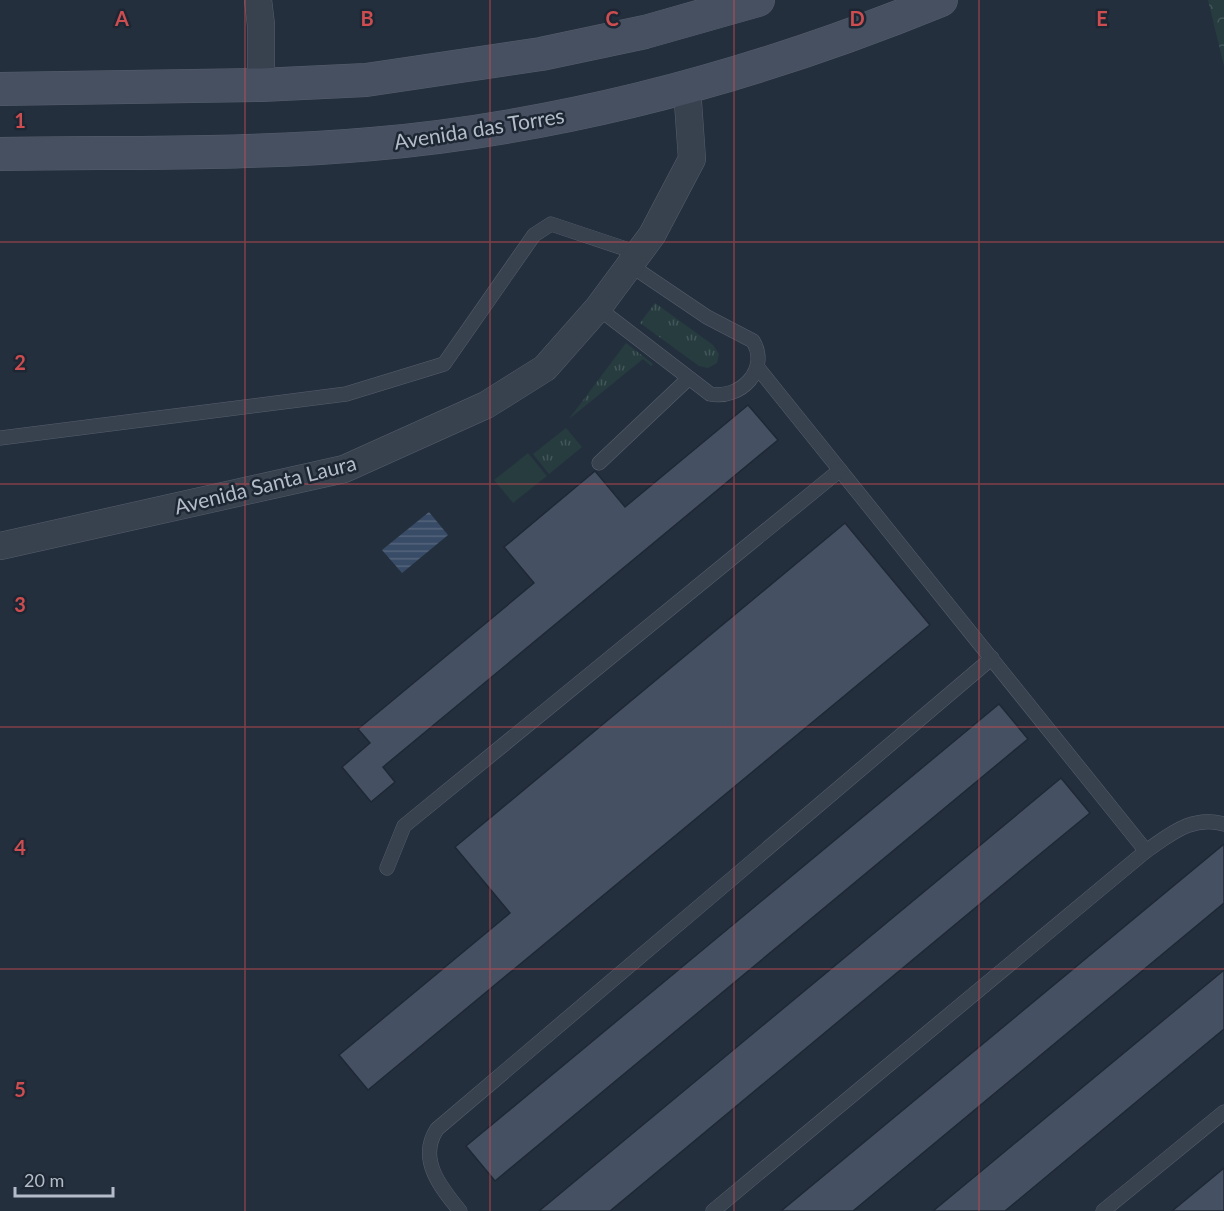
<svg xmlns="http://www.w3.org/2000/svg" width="1224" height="1211" font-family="Lato,sans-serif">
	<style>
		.grass { fill: url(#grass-tufts) }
		.forest { fill: url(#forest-crowns) }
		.pitch { fill: #263c3f }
		.water { fill: url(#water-rules) }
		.building { fill: #455162; stroke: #1f2835; stroke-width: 1.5 }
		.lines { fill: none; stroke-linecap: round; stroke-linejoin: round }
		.service-casing { stroke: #565f6c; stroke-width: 15 }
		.minor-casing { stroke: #565f6c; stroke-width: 28 }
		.secondary-casing { stroke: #565f6c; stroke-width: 34 }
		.service { stroke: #38414e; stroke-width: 14 }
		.minor { stroke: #38414e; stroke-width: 27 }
		.secondary { stroke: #465061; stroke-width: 33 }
		.grid { fill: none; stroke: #ce4d50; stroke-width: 1.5; stroke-opacity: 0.55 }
		.labels { text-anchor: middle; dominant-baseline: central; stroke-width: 5; stroke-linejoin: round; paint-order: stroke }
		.street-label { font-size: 21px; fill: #b4bcc9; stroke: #1d2633 }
		.grid-label { font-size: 20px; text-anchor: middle; font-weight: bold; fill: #ce4d50; stroke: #1d2633; stroke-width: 5; stroke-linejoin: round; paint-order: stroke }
	</style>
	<defs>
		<pattern id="grass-tufts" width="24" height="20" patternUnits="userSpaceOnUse" patternTransform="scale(1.5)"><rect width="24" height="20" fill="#263c3f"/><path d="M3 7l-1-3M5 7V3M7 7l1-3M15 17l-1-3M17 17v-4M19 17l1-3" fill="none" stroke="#435659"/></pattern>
		<pattern id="forest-crowns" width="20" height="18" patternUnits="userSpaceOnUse" patternTransform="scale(1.5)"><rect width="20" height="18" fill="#263c3f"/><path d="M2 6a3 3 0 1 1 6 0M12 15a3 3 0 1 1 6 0" fill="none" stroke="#435659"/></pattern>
		<pattern id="water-rules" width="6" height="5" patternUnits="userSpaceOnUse" patternTransform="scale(1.5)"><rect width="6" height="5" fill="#394c67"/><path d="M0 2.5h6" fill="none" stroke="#53647b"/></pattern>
	</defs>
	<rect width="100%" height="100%" fill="#242f3e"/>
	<g class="grass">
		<polygon points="655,303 713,345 719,354 717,363 708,368 699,366 640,323"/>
		<polygon points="626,343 653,364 651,366 643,359 569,419"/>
		<polygon points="566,428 582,447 549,474 533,454"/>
	</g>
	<polygon class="forest" points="1208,0 1224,0 1224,66"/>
	<polygon class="pitch" points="528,453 547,476 513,503 494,480"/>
	<polygon class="water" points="429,512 448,535 402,573 382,550"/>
	<g class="building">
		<polygon points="748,405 778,440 383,767 395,782 371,802 342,767 370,743 358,729 534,583 504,547 595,471 625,507"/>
		<polygon points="845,523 930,625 368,1090 339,1055 510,913 455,847"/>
		<polygon points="999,704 1028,739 495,1181 466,1146"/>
		<polygon points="1061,778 1090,813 1045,850 610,1211 539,1211"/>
		<polygon points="1224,844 1224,903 853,1211 781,1211"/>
		<polygon points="1224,970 1224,1029 1005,1211 933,1211"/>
		<polygon points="1224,1168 1224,1211 1172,1211"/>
	</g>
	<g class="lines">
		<defs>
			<g id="service">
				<path d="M598 308 710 394C741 400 770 369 753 341L707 317 630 265"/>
				<path d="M758 368 1146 851C1171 834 1192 815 1224 824"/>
				<polyline points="0,438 346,394 444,364 534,235 551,224 638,253"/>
				<polyline points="599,463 689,378"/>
				<polyline points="387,868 404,826 840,470"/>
				<path d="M460 1211C441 1188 417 1159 437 1129L992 658"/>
				<polyline points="713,1211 1146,851"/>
				<polyline points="1103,1211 1224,1112"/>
			</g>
			<g id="minor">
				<polyline points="258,0 261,25 261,85"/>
				<polyline points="0,546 344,469 486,405 545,368 598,308 652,235 692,159 687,88"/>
			</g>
			<g id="secondary">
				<polyline points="0,89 261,85 366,80 541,54 645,32 758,0"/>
				<path d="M0 154C124 152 249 155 372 144 567 127 760 74 941 0"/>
			</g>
		</defs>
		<use href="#service" class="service-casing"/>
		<use href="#minor" class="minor-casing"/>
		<use href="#secondary" class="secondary-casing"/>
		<use href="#service" class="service"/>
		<use href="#minor" class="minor"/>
		<use href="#secondary" class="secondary"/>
	</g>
	<path class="grid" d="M245 0V1211M490 0V1211M734 0V1211M979 0V1211M0 242H1224M0 484H1224M0 727H1224M0 969H1224"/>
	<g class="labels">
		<g class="street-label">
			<text transform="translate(479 128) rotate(-9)">Avenida das Torres</text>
			<text transform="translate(265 484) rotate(-14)">Avenida Santa Laura</text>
		</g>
	</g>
	<g class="grid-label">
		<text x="122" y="26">A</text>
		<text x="367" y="26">B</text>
		<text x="612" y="26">C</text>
		<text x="857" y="26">D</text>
		<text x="1102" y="26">E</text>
		<text x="20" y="128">1</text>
		<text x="20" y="370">2</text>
		<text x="20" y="612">3</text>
		<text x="20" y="855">4</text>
		<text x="20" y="1097">5</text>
	</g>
	<path d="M15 1187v9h98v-9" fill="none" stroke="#b4bcc9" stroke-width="3"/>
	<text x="24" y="1187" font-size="18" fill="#b4bcc9" stroke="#1d2633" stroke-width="4.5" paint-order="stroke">20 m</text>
</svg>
